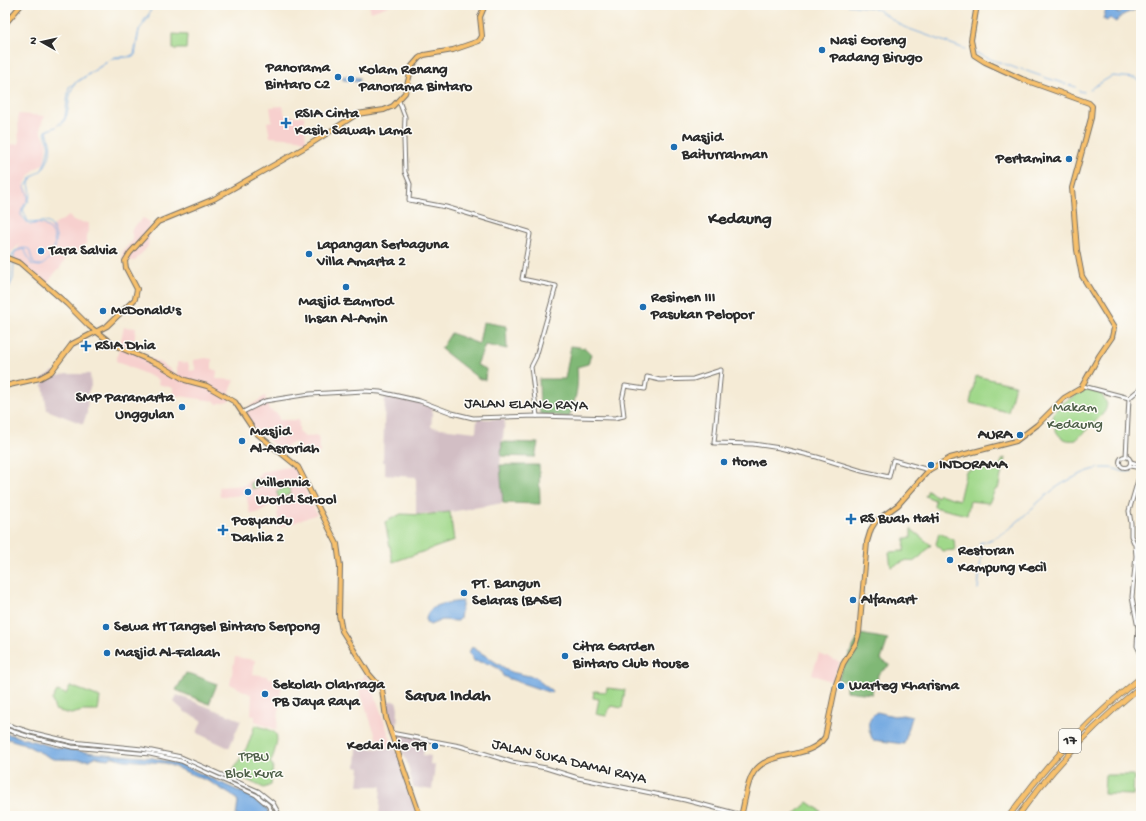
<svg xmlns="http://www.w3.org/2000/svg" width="1146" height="821" font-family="'Gochi Hand',sans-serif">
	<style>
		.built { fill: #f7d0ce }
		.industrial { fill: #d2bec4 }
		.green { fill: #a0d88a; stroke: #66825a }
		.forest { fill: #80b876; stroke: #567250 }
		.water { fill: #73a9e1; stroke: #4f6a86 }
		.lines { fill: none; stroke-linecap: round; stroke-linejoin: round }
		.stream { stroke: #73a9e1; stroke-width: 1 }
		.minor-casing { stroke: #726e67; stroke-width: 5 }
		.major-casing { stroke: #726e67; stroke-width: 6 }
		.highway-casing { stroke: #726e67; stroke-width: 6 }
		.minor { stroke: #fff; stroke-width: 3 }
		.major { stroke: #f7c06c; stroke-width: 4 }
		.highway { stroke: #f7c06c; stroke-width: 4.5 }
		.poi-dot { fill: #1f6fb2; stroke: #fdfcf7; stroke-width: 1.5 }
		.labels { text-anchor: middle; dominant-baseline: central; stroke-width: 3; stroke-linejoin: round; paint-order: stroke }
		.shield { fill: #fdfcf7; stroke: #6a6a68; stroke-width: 1 }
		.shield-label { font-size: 14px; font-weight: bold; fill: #2b2b2b }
		.poi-label { font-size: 15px; font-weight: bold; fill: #2b2b2b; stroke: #fdfcf7; text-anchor: start }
		.street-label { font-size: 15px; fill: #2b2b2b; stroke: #fdfcf7 }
		.park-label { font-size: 15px; fill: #4e5f48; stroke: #fdfcf7 }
		.quarter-label { font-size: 17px; font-weight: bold; fill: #2b2b2b; stroke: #fdfcf7 }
	</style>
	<rect width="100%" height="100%" fill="#fdfcf7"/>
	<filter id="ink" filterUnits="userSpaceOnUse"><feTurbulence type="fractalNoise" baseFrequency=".025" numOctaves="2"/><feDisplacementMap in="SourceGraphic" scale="8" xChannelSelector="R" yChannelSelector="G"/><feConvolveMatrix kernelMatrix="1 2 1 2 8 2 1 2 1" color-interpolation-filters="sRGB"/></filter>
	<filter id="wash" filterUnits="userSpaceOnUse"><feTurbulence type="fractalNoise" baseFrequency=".012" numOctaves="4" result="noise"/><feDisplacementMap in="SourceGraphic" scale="16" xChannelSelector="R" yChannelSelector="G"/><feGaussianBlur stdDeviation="0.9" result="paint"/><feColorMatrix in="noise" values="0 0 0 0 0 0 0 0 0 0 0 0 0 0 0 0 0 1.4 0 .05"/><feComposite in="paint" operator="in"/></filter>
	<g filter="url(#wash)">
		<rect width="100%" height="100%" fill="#f5ebd6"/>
		<g class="built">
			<polygon points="369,5 391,5 371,12"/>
			<polygon points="283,106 285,116 304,116 306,142 299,139 270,137 267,122 272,121 270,107"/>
			<polygon points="18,114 45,116 41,124 41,131 47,143 44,163 33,171 24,185 29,192 29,198 23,206 21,214 24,220 29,225 38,223 51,227 69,216 73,221 89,223 86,244 75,253 73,249 67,249 63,253 67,256 59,270 57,270 47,284 13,258 20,244 11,252 10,256 5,255 5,145 19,144"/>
			<polygon points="143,218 150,222 148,246 135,261 125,260 122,258 123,251 133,240 131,230"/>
			<polygon points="124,327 136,328 133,351 163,364 177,375 177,362 188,363 190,371 196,370 193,360 206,358 212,359 212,369 217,371 216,379 235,380 228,396 231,400 217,404 214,401 173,395 173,388 158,384 159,380 116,361"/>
			<polygon points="265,396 269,410 278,414 279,420 299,420 299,432 305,437 318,436 320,453 312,452 306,448 299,449 296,442 279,449 250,425 243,411"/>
			<polygon points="294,466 317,514 280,528 277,513 279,512 275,501 260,512 252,514 250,513 246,495 220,497 219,487 245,485 249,480 258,477 261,472"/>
			<polygon points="819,654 840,662 832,682 812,674"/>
			<polygon points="235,657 255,660 253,674 267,676 267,678 282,679 277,730 255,721 255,716 251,714 252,695 230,684"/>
			<polygon points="365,673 369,679 394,749 380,748 356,680 363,679"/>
		</g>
		<g class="industrial">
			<polygon points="54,371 59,376 66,374 90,374 91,386 88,392 87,413 83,424 47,410 42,379"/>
			<polygon points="385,394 433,405 431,427 476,432 477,419 505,419 500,465 503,503 450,512 416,514 416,477 385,475 385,462 383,462"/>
			<polygon points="177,695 241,720 229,748 197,733 202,720 185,712 174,702"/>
			<polygon points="385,701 396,701 398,708 397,733 426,738 423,755 431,756 430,764 435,765 432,790 413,787 407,762 392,732 386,712"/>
			<polygon points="357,748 394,749 398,753 417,816 379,816 381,786 358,786 360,768 356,767"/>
		</g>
		<g class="green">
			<polygon points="173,34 187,35 186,49 173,49"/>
			<polygon points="976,376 1015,385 1008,412 970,403"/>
			<path d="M1085 389 1101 393 1107 404 1105 411 1100 417 1076 440C1058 443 1053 429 1053 413L1063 403Z"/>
			<polygon points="1005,458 998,489 995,490 989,503 970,501 967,515 934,507 935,500 925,496 928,490 937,497 939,494 959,500 966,471 982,467 998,468 1003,459"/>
			<polygon points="261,479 263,485 252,489 250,483"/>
			<polygon points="288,487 291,494 279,498 276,491"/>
			<polygon points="450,512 454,541 393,562 385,522 401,514 423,515"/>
			<polygon points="911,529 931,545 920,557 913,562 907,560 891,567 889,552 904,551 905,538 911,538"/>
			<polygon points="939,533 954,540 955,550 942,551 936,544"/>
			<polygon points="70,686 100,697 98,711 83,711 71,714 55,710 52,700 57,691 66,694"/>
			<polygon points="607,688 625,690 622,708 612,706 608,711 606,716 596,714 599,699 593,698 594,691 606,692"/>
			<path d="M255 725C260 727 274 730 276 734 279 740 273 758 270 763L273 765 271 785 264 788 232 773 248 745Z"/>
			<polygon points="1105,775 1134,775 1133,795 1104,794"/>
			<polygon points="808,802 821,811 817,816 793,816"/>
		</g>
		<g class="forest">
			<polygon points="483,322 506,326 507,349 485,345 477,365 486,369 485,380 478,378 441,349 451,333 479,344"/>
			<path d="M571 346 585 348 591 354 588 364 577 367C579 386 576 399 569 417L540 414 539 379H565Z"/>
			<polygon points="502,442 538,443 535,457 501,456"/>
			<polygon points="500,465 539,465 540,504 503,503"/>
			<polygon points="860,634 888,639 881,660 890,665 878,674 877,683 873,683 872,694 846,691 846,682 838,680 842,668"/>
			<path d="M186 673C198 675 206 681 217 684L209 704 176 690Z"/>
		</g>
		<g class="water">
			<path d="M1125 5H1141C1136 13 1123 10 1116 22L1110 18 1107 21 1103 19 1106 9 1120 13Z"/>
			<polygon points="343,76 360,78 359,82 343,80"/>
			<path d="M463 601 460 618 458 621 442 620 430 625 426 622C425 603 449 603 463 601Z"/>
			<polygon points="575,643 588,645 587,652 574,650"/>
			<path d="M472 647 511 672 534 677 552 691 551 693 507 678 503 676C499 664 485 663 474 661L469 652Z"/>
			<path d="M877 712 894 716 903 715 912 717 904 744 873 740C868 730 865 719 877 712Z"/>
			<polygon points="5,733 53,747 94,753 153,758 182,765 254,798 267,809 271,816 236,816 238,802 236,798 210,782 165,763 124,760 113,757 108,759 95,757 89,760 53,759 22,743 5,738"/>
		</g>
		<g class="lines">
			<g class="stream">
				<polyline points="848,5 875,8 904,27 965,49"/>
				<polyline points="143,22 148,15"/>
				<polyline points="975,53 1003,64"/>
				<polyline points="114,57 125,57"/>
				<polyline points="130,57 135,55 139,30"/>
				<polyline points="1005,64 1018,69"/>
				<polyline points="1021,69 1041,76"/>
				<polyline points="1043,77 1066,84"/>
				<polyline points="79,81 110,60"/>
				<polyline points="1069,85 1076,87"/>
				<polyline points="1090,89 1112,76 1135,78 1141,82"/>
				<polyline points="1079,91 1084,92"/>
				<path d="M61 125C73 112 65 95 75 84"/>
				<path d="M44 167C52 156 52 145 47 132L49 129"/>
				<polyline points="28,202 31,193 29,184 31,179"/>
				<path d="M26 204 23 210 28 222C37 225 48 216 54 230 55 234 57 238 56 242"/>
				<path d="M11 258 15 251 24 249 32 265 40 266C59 257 61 226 37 223L30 225 21 215C22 200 34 203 25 187L33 176 42 170 46 160 49 146 45 131 56 127 65 118 69 87 113 58 128 57 134 54 139 30 148 18 152 5"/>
				<polyline points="51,258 55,247"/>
				<path d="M14 259V253C19 249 23 247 29 249L33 262 36 265H41"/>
				<polyline points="8,289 13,279 14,262"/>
				<polyline points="5,292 10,286 10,261"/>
				<path d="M978 589 981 558 980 543C1016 535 1035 496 1071 479 1082 473 1096 467 1108 468 1118 468 1122 474 1132 471"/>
			</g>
		</g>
	</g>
	<g filter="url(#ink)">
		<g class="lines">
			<defs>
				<g id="minor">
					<polyline points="399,101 405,117 404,140 405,172 410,184 409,200 446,207 529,232 530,234 522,279 556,286 536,357 531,367 537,416"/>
					<polyline points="1083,386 1129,398 1141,388"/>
					<polyline points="243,412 265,401 310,394 364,391 380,392 420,401 452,413 473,418 537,416 615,418 624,416 622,400 625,386 645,389 647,377 660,380 693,379 721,370 714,443 753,444 780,448 817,457 862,471 889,477 893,460 929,470"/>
					<circle cx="1125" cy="462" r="5.5"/>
					<polyline points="1126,457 1129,398"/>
					<polyline points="1131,462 1141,465"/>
					<polyline points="1130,466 1141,468"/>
					<polyline points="1141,470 1129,511 1131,523 1131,536 1135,545 1136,556 1132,597 1138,628 1137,646 1141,654"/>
					<polyline points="5,724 30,732 72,742 142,749 181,757 258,791 273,803 280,816"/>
					<polyline points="5,729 30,737 72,747 150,754 181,761 256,795 268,805 274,816"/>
					<polyline points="391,733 460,746 512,762 546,768 578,778 685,800 742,815"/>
				</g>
				<g id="major">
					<polyline points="5,24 21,5"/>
					<polyline points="5,257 20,263 67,304 89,326 114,345 160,365 185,380 207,386 235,402 255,432 298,467 337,544 340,566 339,615 342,631 369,674 382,689 386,718 420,816"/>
					<polyline points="5,386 40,378 51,372 72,344 107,326 135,299 137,289 126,268 125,261 130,253 158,222 214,199 309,145 357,114 384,110 393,106 405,93 412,66 419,58 424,55 453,50 479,41 482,36 480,17 485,5"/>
					<path d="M741 816C745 803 746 783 754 772 770 749 809 761 825 737L836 684 843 664 856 643 859 633 867 542 871 529 876 521 898 505 929 470 950 458 1016 441 1037 425 1064 398 1081 388 1099 356 1112 337 1114 328 1082 276 1077 250 1072 188 1091 118 1092 106 1089 103 1022 79 985 62 974 55 971 40 977 5"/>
				</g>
				<g id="highway">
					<path d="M1009 816C1047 763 1090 718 1141 677"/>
					<path d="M1018 816C1053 767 1094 725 1141 686"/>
				</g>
			</defs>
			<use href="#minor" class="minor-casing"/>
			<use href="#major" class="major-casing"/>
			<use href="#highway" class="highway-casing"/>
			<use href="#minor" class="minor"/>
			<use href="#major" class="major"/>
			<use href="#highway" class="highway"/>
		</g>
	</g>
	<g class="poi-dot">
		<circle cx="822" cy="50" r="4"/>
		<circle cx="338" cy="77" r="4"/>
		<circle cx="351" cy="79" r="4"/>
		<path d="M284 117h4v4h4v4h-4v4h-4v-4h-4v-4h4z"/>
		<circle cx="674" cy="147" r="4"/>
		<circle cx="1069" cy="159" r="4"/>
		<circle cx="41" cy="251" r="4"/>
		<circle cx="309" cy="254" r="4"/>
		<circle cx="346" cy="287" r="4"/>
		<circle cx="643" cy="307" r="4"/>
		<circle cx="103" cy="311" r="4"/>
		<path d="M84 340h4v4h4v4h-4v4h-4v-4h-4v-4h4z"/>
		<circle cx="182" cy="407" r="4"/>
		<circle cx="1020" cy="435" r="4"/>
		<circle cx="242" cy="441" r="4"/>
		<circle cx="724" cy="462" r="4"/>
		<circle cx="931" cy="465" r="4"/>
		<circle cx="248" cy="492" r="4"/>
		<path d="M849 513h4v4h4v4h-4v4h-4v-4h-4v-4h4z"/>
		<path d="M221 524h4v4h4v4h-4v4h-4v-4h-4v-4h4z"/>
		<circle cx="950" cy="560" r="4"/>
		<circle cx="464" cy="593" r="4"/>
		<circle cx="853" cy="600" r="4"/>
		<circle cx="106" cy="627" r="4"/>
		<circle cx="107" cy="653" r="4"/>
		<circle cx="565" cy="656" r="4"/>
		<circle cx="841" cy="686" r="4"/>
		<circle cx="265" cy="694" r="4"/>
		<circle cx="435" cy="746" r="4"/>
	</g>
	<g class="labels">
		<rect class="shield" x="1059" y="729" width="22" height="24" rx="3"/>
		<g class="shield-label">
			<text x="1070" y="741">17</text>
		</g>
		<g class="poi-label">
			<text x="830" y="41">Nasi Goreng<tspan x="830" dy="17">Padang Birugo</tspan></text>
			<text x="330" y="68" text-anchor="end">Panorama<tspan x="330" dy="17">Bintaro C2</tspan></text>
			<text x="359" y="70">Kolam Renang<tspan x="359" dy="17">Panorama Bintaro</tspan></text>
			<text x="295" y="114">RSIA Cinta<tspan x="295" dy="17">Kasih Sawah Lama</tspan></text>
			<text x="682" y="138">Masjid<tspan x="682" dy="17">Baiturrahman</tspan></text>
			<text x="1061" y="159" text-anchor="end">Pertamina</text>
			<text x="317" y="245">Lapangan Serbaguna<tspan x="317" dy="17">Villa Amarta 2</tspan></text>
			<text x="49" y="251">Tara Salvia</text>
			<text x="651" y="298">Resimen III<tspan x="651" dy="17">Pasukan Pelopor</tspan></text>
			<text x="346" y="302" text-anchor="middle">Masjid Zamrod<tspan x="346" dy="17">Ihsan Al-Amin</tspan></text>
			<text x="111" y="311">McDonald's</text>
			<text x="95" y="346">RSIA Dhia</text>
			<text x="174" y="398" text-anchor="end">SMP Paramarta<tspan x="174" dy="17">Unggulan</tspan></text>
			<text x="250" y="432">Masjid<tspan x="250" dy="17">Al-Asroriah</tspan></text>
			<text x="1012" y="435" text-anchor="end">AURA</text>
			<text x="732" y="462">Home</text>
			<text x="939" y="465">INDORAMA</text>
			<text x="256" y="483">Millennia<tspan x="256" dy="17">World School</tspan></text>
			<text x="860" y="519">RS Buah Hati</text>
			<text x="232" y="521">Posyandu<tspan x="232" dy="17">Dahlia 2</tspan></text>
			<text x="958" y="551">Restoran<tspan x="958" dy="17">Kampung Kecil</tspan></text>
			<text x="472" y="584">PT. Bangun<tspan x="472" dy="17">Selaras (BASE)</tspan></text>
			<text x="861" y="600">Alfamart</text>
			<text x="114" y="627">Sewa HT Tangsel Bintaro Serpong</text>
			<text x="573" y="647">Citra Garden<tspan x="573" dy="17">Bintaro Club House</tspan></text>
			<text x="115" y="653">Masjid Al-Falaah</text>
			<text x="273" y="685">Sekolah Olahraga<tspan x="273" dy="17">PB Jaya Raya</tspan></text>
			<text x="849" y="686">Warteg Kharisma</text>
			<text x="427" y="746" text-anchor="end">Kedai Mie 99</text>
		</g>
		<g class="street-label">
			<text transform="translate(526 405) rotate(1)">JALAN ELANG RAYA</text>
			<text transform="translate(569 762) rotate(13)">JALAN SUKA DAMAI RAYA</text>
		</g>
		<g class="park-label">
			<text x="1075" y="408">Makam<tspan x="1075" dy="17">Kedaung</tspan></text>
			<text x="254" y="757">TPBU<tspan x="254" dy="17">Blok Kura</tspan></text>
		</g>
		<g class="quarter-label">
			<text x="740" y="220">Kedaung</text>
			<text x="448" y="697">Sarua Indah</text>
		</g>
	</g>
	<rect width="1146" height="821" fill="none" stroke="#fdfcf7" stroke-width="20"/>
	<g transform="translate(42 42) rotate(278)" stroke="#fdfcf7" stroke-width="3" paint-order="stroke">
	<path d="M0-3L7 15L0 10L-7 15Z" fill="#2b2b2b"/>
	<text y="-6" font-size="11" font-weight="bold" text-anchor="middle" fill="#2b2b2b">N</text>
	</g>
</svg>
